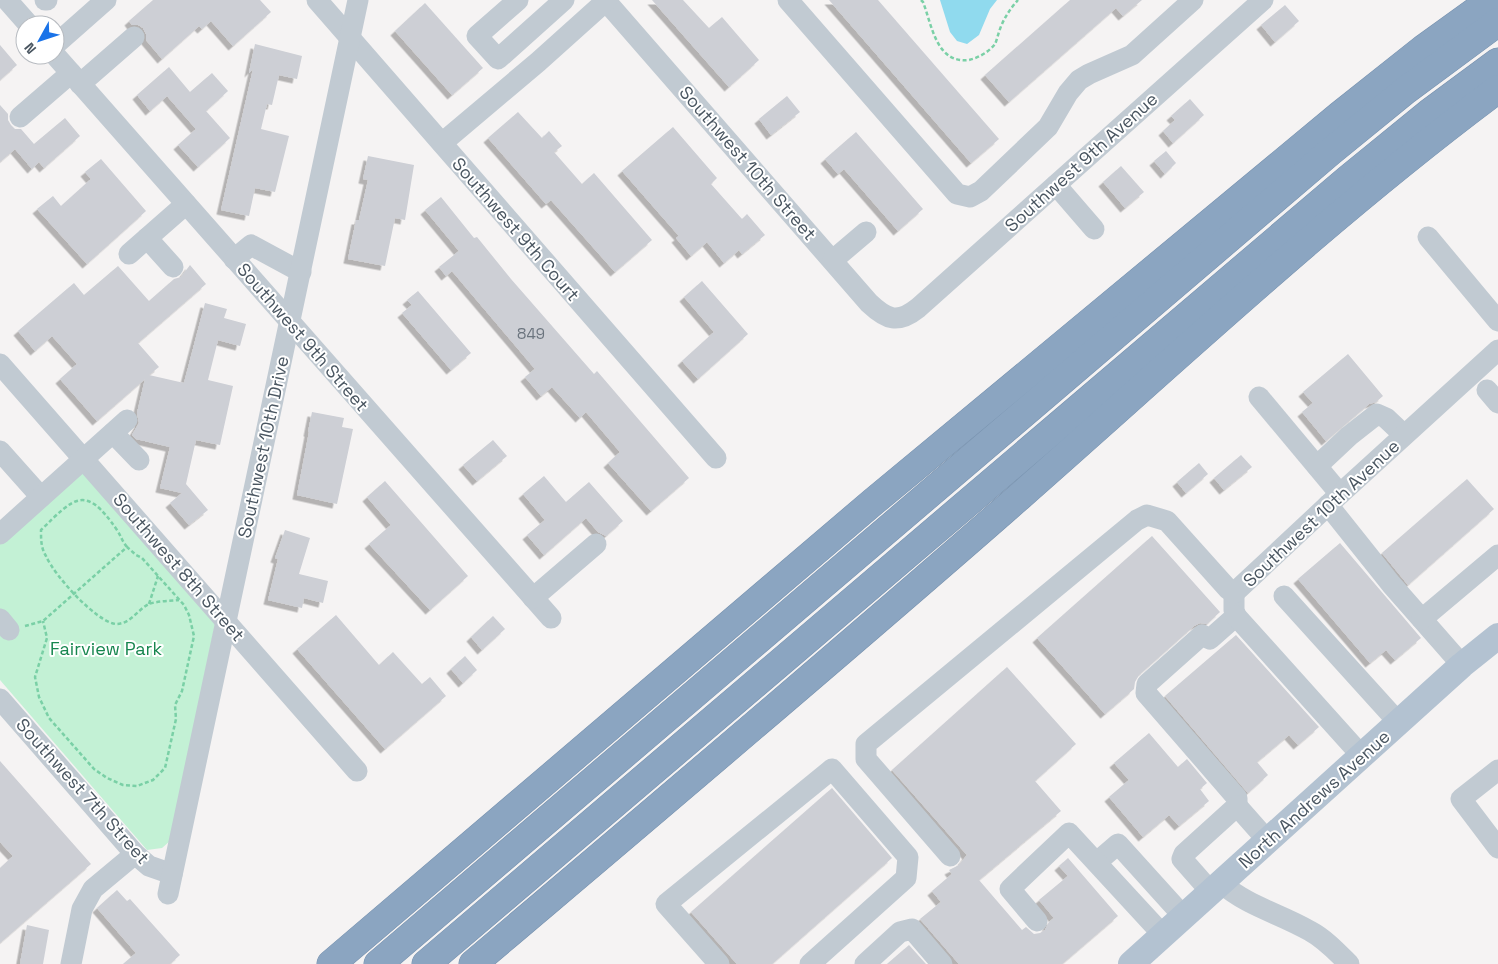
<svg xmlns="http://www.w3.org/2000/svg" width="1498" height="964" font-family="'Space Grotesk',sans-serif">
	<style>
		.green { fill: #c3f1d5 }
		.water { fill: #90daee }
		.building { fill: #cdcfd5; filter: url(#shadow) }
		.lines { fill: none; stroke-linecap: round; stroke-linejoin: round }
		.highway-casing { stroke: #7690ad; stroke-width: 29 }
		.path { stroke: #7ad0a6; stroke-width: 2.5; stroke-dasharray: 4 2.5; stroke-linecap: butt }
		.minor { stroke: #c1cad2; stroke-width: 21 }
		.major { stroke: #b3c2d1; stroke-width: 26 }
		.highway { stroke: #8ba5c1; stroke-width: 28 }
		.labels { text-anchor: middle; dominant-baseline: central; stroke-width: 4; stroke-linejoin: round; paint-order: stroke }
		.number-label { font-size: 15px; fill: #6b747e }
		.street-label { font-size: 18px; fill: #4a5661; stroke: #fff }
		.park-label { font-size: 18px; fill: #17864f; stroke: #fff }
	</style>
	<defs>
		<filter id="shadow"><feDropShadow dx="-4.5" dy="4.5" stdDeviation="0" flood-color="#0004"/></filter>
	</defs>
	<rect width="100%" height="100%" fill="#f5f3f3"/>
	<polygon class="green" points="84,471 216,620 170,841 162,848 147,850 0,680 0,544"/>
	<polygon class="water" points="940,0 997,0 990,9 979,35 967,44 957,41 950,32"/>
	<g class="building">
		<polygon points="153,0 260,0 271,12 233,46 211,21 202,29 199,26 162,59 146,40 146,34 143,28 138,25 132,25 129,21"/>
		<polygon points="652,0 683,0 709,28 722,17 759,60 729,87"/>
		<polygon points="829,0 878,0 999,139 971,163"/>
		<polygon points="1070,0 1142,0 1123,16 1116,8 1009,102 985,75"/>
		<polygon points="425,3 483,68 452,95 395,31"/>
		<polygon points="1285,5 1299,21 1275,42 1261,25"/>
		<polygon points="255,44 302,56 297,79 279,75 272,105 267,104 261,129 289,136 275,192 255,188 249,216 221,210 253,69 249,73"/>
		<polygon points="0,45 17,65 0,80"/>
		<polygon points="169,67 190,92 212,73 228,91 206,111 230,138 198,167 178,145 196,129 167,96 150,111 137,95"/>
		<polygon points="787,96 800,112 771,135 759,119"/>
		<polygon points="1190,99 1204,115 1173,143 1163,131 1175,120 1171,116"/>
		<polygon points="0,105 8,114 8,120 11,125 15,129 21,129 34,144 65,118 80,136 44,168 39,162 32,169 15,149 0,162"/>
		<polygon points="518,112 542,138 549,131 562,146 554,152 582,184 594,173 652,240 615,272 551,200 546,204 488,138"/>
		<polygon points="673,127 717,178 711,184 742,219 747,214 765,235 742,254 739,250 724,263 707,242 691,256 676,238 679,236 622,171"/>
		<polygon points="856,132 923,209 898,231 844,169 838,174 825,159"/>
		<polygon points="1166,151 1176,163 1165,174 1154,161"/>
		<polygon points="368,156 414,165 405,220 395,218 385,266 348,259 356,220 359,220 368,180 363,179"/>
		<polygon points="101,159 146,211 87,264 37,209 53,196 61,206 91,179 85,172"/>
		<polygon points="1121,166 1144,192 1125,208 1103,182"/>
		<polygon points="441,197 474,238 477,237 511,279 594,374 597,371 689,478 651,511 608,463 620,452 586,412 580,418 552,387 541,396 525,377 535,369 452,271 446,276 439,267 459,251 425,210"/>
		<polygon points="190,265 206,284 138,343 159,367 149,375 184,383 205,303 227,309 224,318 246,324 240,346 218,340 208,380 233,386 220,445 196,440 186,484 208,510 189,525 170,503 182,493 160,488 170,447 136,439 132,435 139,423 137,413 145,379 97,421 60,379 77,364 52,336 35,351 18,331 74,283 84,295 118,266 149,301 174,279 181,277"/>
		<polygon points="702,281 748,334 698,379 682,361 714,332 684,297"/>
		<polygon points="418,291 471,353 451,370 402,313 412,305 407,300"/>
		<polygon points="1348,354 1383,396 1376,402 1369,404 1326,441 1302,412 1313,403 1303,392"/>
		<polygon points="312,412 344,418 342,427 353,429 337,504 297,495 309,432 308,432"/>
		<polygon points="493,440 507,456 477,481 463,465"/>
		<polygon points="1241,455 1252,467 1224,490 1214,478"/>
		<polygon points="1199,463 1208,474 1186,493 1177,482"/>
		<polygon points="544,476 566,502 589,482 623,521 606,536 598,532 586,518 544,555 527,535 545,520 523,494"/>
		<polygon points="1467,479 1494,509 1408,585 1382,553"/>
		<polygon points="385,481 468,576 430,610 369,544 391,525 367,497"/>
		<polygon points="285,530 310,538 299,574 328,581 323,603 304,598 302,608 268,600 278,559 275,558"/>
		<polygon points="1152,536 1220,612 1207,624 1200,623 1194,626 1139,675 1135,682 1134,689 1105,714 1037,638"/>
		<polygon points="1340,543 1421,638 1395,660 1386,650 1370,663 1298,579"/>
		<polygon points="336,615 379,665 393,652 422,684 430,677 446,696 385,749 297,649"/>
		<polygon points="493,616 505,629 482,650 471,637"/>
		<polygon points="1236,635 1319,727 1298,745 1289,735 1257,762 1268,775 1248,793 1165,696"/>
		<polygon points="465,656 477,670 463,683 451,669"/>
		<polygon points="1007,667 1076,744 1035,781 1061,811 979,880 1022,930 1026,927 1034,934 1040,933 1045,930 1049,922 1054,918 1039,900 1068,876 1059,866 1068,858 1118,916 1062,964 959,964 920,919 941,902 932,891 952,874 949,870 959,865 967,855 892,770"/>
		<polygon points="1149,733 1178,767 1187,759 1207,783 1200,789 1209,801 1179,826 1169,815 1143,837 1109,797 1129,780 1114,763"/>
		<polygon points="0,761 91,864 0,943 0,868 13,856 0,842"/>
		<polygon points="832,788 892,858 772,964 737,964 691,912"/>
		<polygon points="117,890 127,901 130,899 180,955 170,964 123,964 136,953 97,908"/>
		<polygon points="27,925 49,930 43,964 20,964"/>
		<polygon points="909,945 926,964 887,964"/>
	</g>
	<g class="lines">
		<defs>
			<g id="highway">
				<polyline points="331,964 873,502 1340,115 1423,49 1491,0"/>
				<polyline points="378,964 1330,152 1406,90 1498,22"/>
				<polyline points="426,964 1348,179 1429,113 1498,62"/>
				<path d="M473 964C656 809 839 655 1019 497 1176 359 1330 214 1498 89"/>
			</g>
		</defs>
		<use href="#highway" class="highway-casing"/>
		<g class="path">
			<path d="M921 0 923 2C932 25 936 64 969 60 978 58 989 52 995 44 997 40 998 34 1000 29 1004 18 1010 9 1018 0"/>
			<path d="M127 547C122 541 121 536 117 530 85 483 74 498 41 530 41 540 41 548 46 556 54 575 96 622 116 624 131 624 138 609 149 604 157 601 170 601 179 600"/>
			<polyline points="149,604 158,576"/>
			<polyline points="25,626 43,621 127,547 136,555 142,558 184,605 189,615 194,636 182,691 175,705 176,719 165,768 153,780 137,786 123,785 107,778 94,769 49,718 39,697 35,677 47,638 43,621"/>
		</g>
		<g class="minor">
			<polyline points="7,0 29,25"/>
			<polyline points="45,0 47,0"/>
			<polyline points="317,0 716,458"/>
			<polyline points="518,0 477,36 498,59 564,0"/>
			<path d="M605 0 869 303C887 320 898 324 918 308L1263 0"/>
			<polyline points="788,0 957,194 970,197 981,191 1048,127 1068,93 1079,80 1089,74 1132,55 1193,0"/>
			<polyline points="55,45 106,0"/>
			<polyline points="55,55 551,618"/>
			<polyline points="80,84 134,37"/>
			<polyline points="20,117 71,73"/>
			<polyline points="442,143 538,62 606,1"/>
			<polyline points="1056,185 1094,229"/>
			<polyline points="1428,237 1498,321"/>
			<polyline points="147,238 173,267"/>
			<polyline points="129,254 186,204"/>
			<polyline points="234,259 251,245 301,272"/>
			<polyline points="833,260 866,232"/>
			<polyline points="0,364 357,771"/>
			<polyline points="1487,390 1498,403"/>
			<polyline points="1259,397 1340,494"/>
			<polyline points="113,433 139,460"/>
			<polyline points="0,451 41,497"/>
			<polyline points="1317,466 1349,436 1377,414 1386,418 1404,435"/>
			<polyline points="1328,505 1391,584 1462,665"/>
			<polyline points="0,534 127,420"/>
			<polyline points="1234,593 1234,610 1236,616 1210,639 1202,635 1147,684 1146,693 1237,798 1237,806"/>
			<polyline points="1284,596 1398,722"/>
			<polyline points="533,598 596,544"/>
			<polyline points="1236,616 1361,755"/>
			<polyline points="0,619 9,630"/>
			<polyline points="1422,619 1498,555"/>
			<polyline points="0,699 135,854 149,866 172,874"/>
			<polyline points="1498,770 1461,799 1498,848"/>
			<polyline points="950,856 866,759 866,744 1137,520 1147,515 1167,521 1228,589 1234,593 1340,494 1498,350"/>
			<polyline points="1097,862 1118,844 1184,917"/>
			<path d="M1221 883C1249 907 1279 913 1310 931 1325 939 1337 952 1349 964"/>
			<polyline points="1211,892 1182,859 1184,854 1237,806 1268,841"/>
			<polyline points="168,894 358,0"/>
			<polyline points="1037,921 1010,889 1069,833 1163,935"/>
			<polyline points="71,964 82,909 93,889 135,854"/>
			<polyline points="719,964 666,904 832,769 908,857 906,878 810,964"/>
			<polyline points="865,964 900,932 912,929 942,964"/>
		</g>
		<polyline class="major" points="1131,964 1462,665 1498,636"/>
		<use href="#highway" class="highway"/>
	</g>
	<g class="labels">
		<g class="number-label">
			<text x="531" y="333">849</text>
		</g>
		<g class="street-label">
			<text transform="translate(1081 162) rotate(-42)">Southwest 9th Avenue</text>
			<text transform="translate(748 163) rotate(49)">Southwest 10th Street</text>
			<text transform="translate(516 229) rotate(49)">Southwest 9th Court</text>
			<text transform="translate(303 337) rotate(49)">Southwest 9th Street</text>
			<text transform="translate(263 447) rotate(-78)">Southwest 10th Drive</text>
			<text transform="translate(1321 513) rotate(-43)">Southwest 10th Avenue</text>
			<text transform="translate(179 567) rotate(49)">Southwest 8th Street</text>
			<text transform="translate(83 791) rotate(48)">Southwest 7th Street</text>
			<text transform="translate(1314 799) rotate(-42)">North Andrews Avenue</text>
		</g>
		<g class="park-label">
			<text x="106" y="648">Fairview Park</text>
		</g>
	</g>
	<g transform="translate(40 40) rotate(230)"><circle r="24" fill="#ffffff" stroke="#b7bbc0"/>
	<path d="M0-4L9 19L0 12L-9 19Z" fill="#1a73e8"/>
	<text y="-8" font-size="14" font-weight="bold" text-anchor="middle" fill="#4a5661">N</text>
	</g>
</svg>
